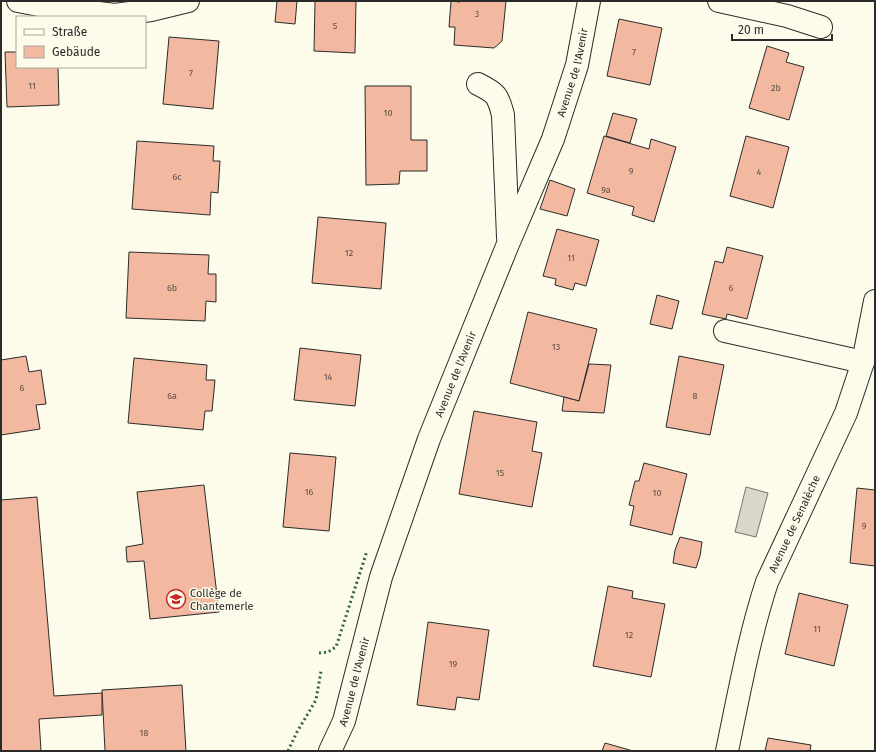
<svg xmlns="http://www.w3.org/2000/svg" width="876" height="752" font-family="'Fira Sans',sans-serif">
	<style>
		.water { fill: #d8d7c9; stroke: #74746e }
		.building { fill: #f2b8a0; stroke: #2b2b2b }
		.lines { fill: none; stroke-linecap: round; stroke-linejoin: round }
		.minor-casing { stroke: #2b2b2b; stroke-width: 24 }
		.minor { stroke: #fdfbea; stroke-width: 22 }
		.hedge { stroke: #34623c; stroke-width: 3; stroke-dasharray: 2 3; stroke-linecap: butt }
		.labels { text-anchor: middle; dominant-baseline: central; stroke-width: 3; stroke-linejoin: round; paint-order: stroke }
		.number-label { font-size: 9px; fill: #5d4e48 }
		.street-label { font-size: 11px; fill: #2b2b2b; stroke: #fdfbea }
		.poi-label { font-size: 11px; fill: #2b2b2b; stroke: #fdfbea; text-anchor: start }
	</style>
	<rect width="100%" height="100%" fill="#fdfbea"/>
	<polygon class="water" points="746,487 768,493 756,537 735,532"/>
	<g class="building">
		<polygon points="277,1 297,1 295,24 275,22"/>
		<polygon points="315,1 356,1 355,53 314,51"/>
		<polygon points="451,1 460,2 460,1 506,1 502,41 494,48 454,45 455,27 449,27"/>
		<polygon points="619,19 662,28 650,85 607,76"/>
		<polygon points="169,37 219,41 213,109 163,104"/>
		<polygon points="767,46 789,53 786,62 804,67 789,120 749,108"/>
		<polygon points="5,52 17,52 17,67 58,67 59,105 7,107"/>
		<polygon points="365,86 411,86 411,140 427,140 427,171 400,171 399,184 366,185"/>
		<polygon points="613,113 637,119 630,143 606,136"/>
		<polygon points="604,136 649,149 651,139 676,147 654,222 632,215 634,207 587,193"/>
		<polygon points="746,136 789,147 773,208 730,196"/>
		<polygon points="137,141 214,146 213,161 220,161 218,193 211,192 210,215 132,209"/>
		<polygon points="550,180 575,189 567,216 540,209"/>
		<polygon points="318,217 386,223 381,289 312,283"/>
		<polygon points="557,229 599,240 586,286 575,283 573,290 555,285 556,279 543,276"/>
		<polygon points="727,247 763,256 747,319 727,314 726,319 702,314 715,261 723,263"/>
		<polygon points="129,252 209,255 208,274 216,274 216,302 206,301 205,321 126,318"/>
		<polygon points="657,295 679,301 672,329 650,324"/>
		<polygon points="528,312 597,329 579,401 510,383"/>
		<polygon points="300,348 361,355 355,406 294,400"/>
		<polygon points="26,356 29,372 41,370 46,404 36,405 40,429 1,435 1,360"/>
		<polygon points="679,356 724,365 710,435 666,427"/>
		<polygon points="134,358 207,365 206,380 215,380 212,411 205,411 203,430 128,423"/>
		<polygon points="589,364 611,365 604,413 562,411 564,397 579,401"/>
		<polygon points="474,411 537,422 532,451 542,453 532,507 459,494"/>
		<polygon points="290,453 336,457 329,531 283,527"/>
		<polygon points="644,463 687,474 672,535 630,525 634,506 629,505 635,481 639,481"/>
		<polygon points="204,485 219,612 150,619 144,561 127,562 126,547 143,544 137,492"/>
		<polygon points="857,488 875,490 875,566 850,563"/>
		<polygon points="37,497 54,696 102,693 102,715 39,719 41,751 1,751 1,500"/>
		<polygon points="680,537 702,542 700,556 696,568 673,563 675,550"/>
		<polygon points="608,586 633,591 632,598 665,604 651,677 593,666"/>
		<polygon points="799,593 848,605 834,666 785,654"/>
		<polygon points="428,622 489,630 479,700 457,697 455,710 417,705"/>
		<polygon points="182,685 186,751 105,751 102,690"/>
		<polygon points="768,738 811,745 810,751 765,751"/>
		<polygon points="605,743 633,751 602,751"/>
	</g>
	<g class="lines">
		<defs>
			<g id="minor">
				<polyline points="18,1 49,7 115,15 151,10 188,1"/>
				<polyline points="719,1 787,16 821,27"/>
				<path d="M478 84C496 93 498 95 503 115L508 237"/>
				<polyline points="725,331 863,362"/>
				<path id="s1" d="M330 751 344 721 381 577 429 439 508 244 553 139 577 65 589 1"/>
				<path id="s2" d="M727 751C739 694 749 637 767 582L846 413 863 362 875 301"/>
			</g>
		</defs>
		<use href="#minor" class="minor-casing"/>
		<use href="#minor" class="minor"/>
		<g class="hedge">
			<polyline points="319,653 328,652 336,647 367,551"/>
			<polyline points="288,751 297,732 316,700 321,671"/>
		</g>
	</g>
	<defs>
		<symbol id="school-ring" viewBox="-11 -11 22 22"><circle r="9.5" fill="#fdfbea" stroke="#c62828" stroke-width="1.5"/><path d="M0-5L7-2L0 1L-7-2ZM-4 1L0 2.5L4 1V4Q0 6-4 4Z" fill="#c62828"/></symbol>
	</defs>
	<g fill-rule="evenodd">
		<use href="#school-ring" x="165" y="588" width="22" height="22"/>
	</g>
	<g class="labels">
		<g class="number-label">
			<text x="477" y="14">3</text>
			<text x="335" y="26">5</text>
			<text x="634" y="52">7</text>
			<text x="191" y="73">7</text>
			<text x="32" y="86">11</text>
			<text x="776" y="88">2b</text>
			<text x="388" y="113">10</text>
			<text x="631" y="171">9</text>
			<text x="759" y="172">4</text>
			<text x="177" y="177">6c</text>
			<text x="606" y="190">9a</text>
			<text x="349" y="253">12</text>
			<text x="571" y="258">11</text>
			<text x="172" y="288">6b</text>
			<text x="731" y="288">6</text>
			<text x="556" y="347">13</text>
			<text x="328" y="377">14</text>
			<text x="22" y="388">6</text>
			<text x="172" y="396">6a</text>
			<text x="695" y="396">8</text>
			<text x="500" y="473">15</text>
			<text x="309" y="492">16</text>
			<text x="657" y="493">10</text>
			<text x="864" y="526">9</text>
			<text x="817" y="629">11</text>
			<text x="629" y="635">12</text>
			<text x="453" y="664">19</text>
			<text x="144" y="733">18</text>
		</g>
		<g class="street-label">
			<text stroke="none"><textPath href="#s1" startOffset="722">Avenue de l'Avenir</textPath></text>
			<text stroke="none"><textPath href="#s1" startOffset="398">Avenue de l'Avenir</textPath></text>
			<text stroke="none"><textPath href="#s2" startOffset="238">Avenue de Senalèche</textPath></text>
			<text stroke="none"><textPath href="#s1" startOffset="74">Avenue de l'Avenir</textPath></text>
		</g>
		<g class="poi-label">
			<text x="190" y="593">Collège de<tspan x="190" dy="13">Chantemerle</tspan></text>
		</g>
	</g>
	<rect width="876" height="752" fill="none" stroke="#2b2b2b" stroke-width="4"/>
	<rect x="16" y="16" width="130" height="52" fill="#fdfbea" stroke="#a9a89e"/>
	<rect x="24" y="29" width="20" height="6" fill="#fdfbea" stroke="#a9a89e"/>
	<text x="52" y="36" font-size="12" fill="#2b2b2b">Straße</text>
	<rect x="24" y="46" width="20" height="12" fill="#f2b8a0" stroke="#a9a89e"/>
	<text x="52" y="56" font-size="12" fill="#2b2b2b">Gebäude</text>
	<path d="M732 34v6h100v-6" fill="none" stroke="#2b2b2b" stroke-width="2"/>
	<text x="738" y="34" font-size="12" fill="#2b2b2b" stroke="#fdfbea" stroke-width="3" paint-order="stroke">20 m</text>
</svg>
